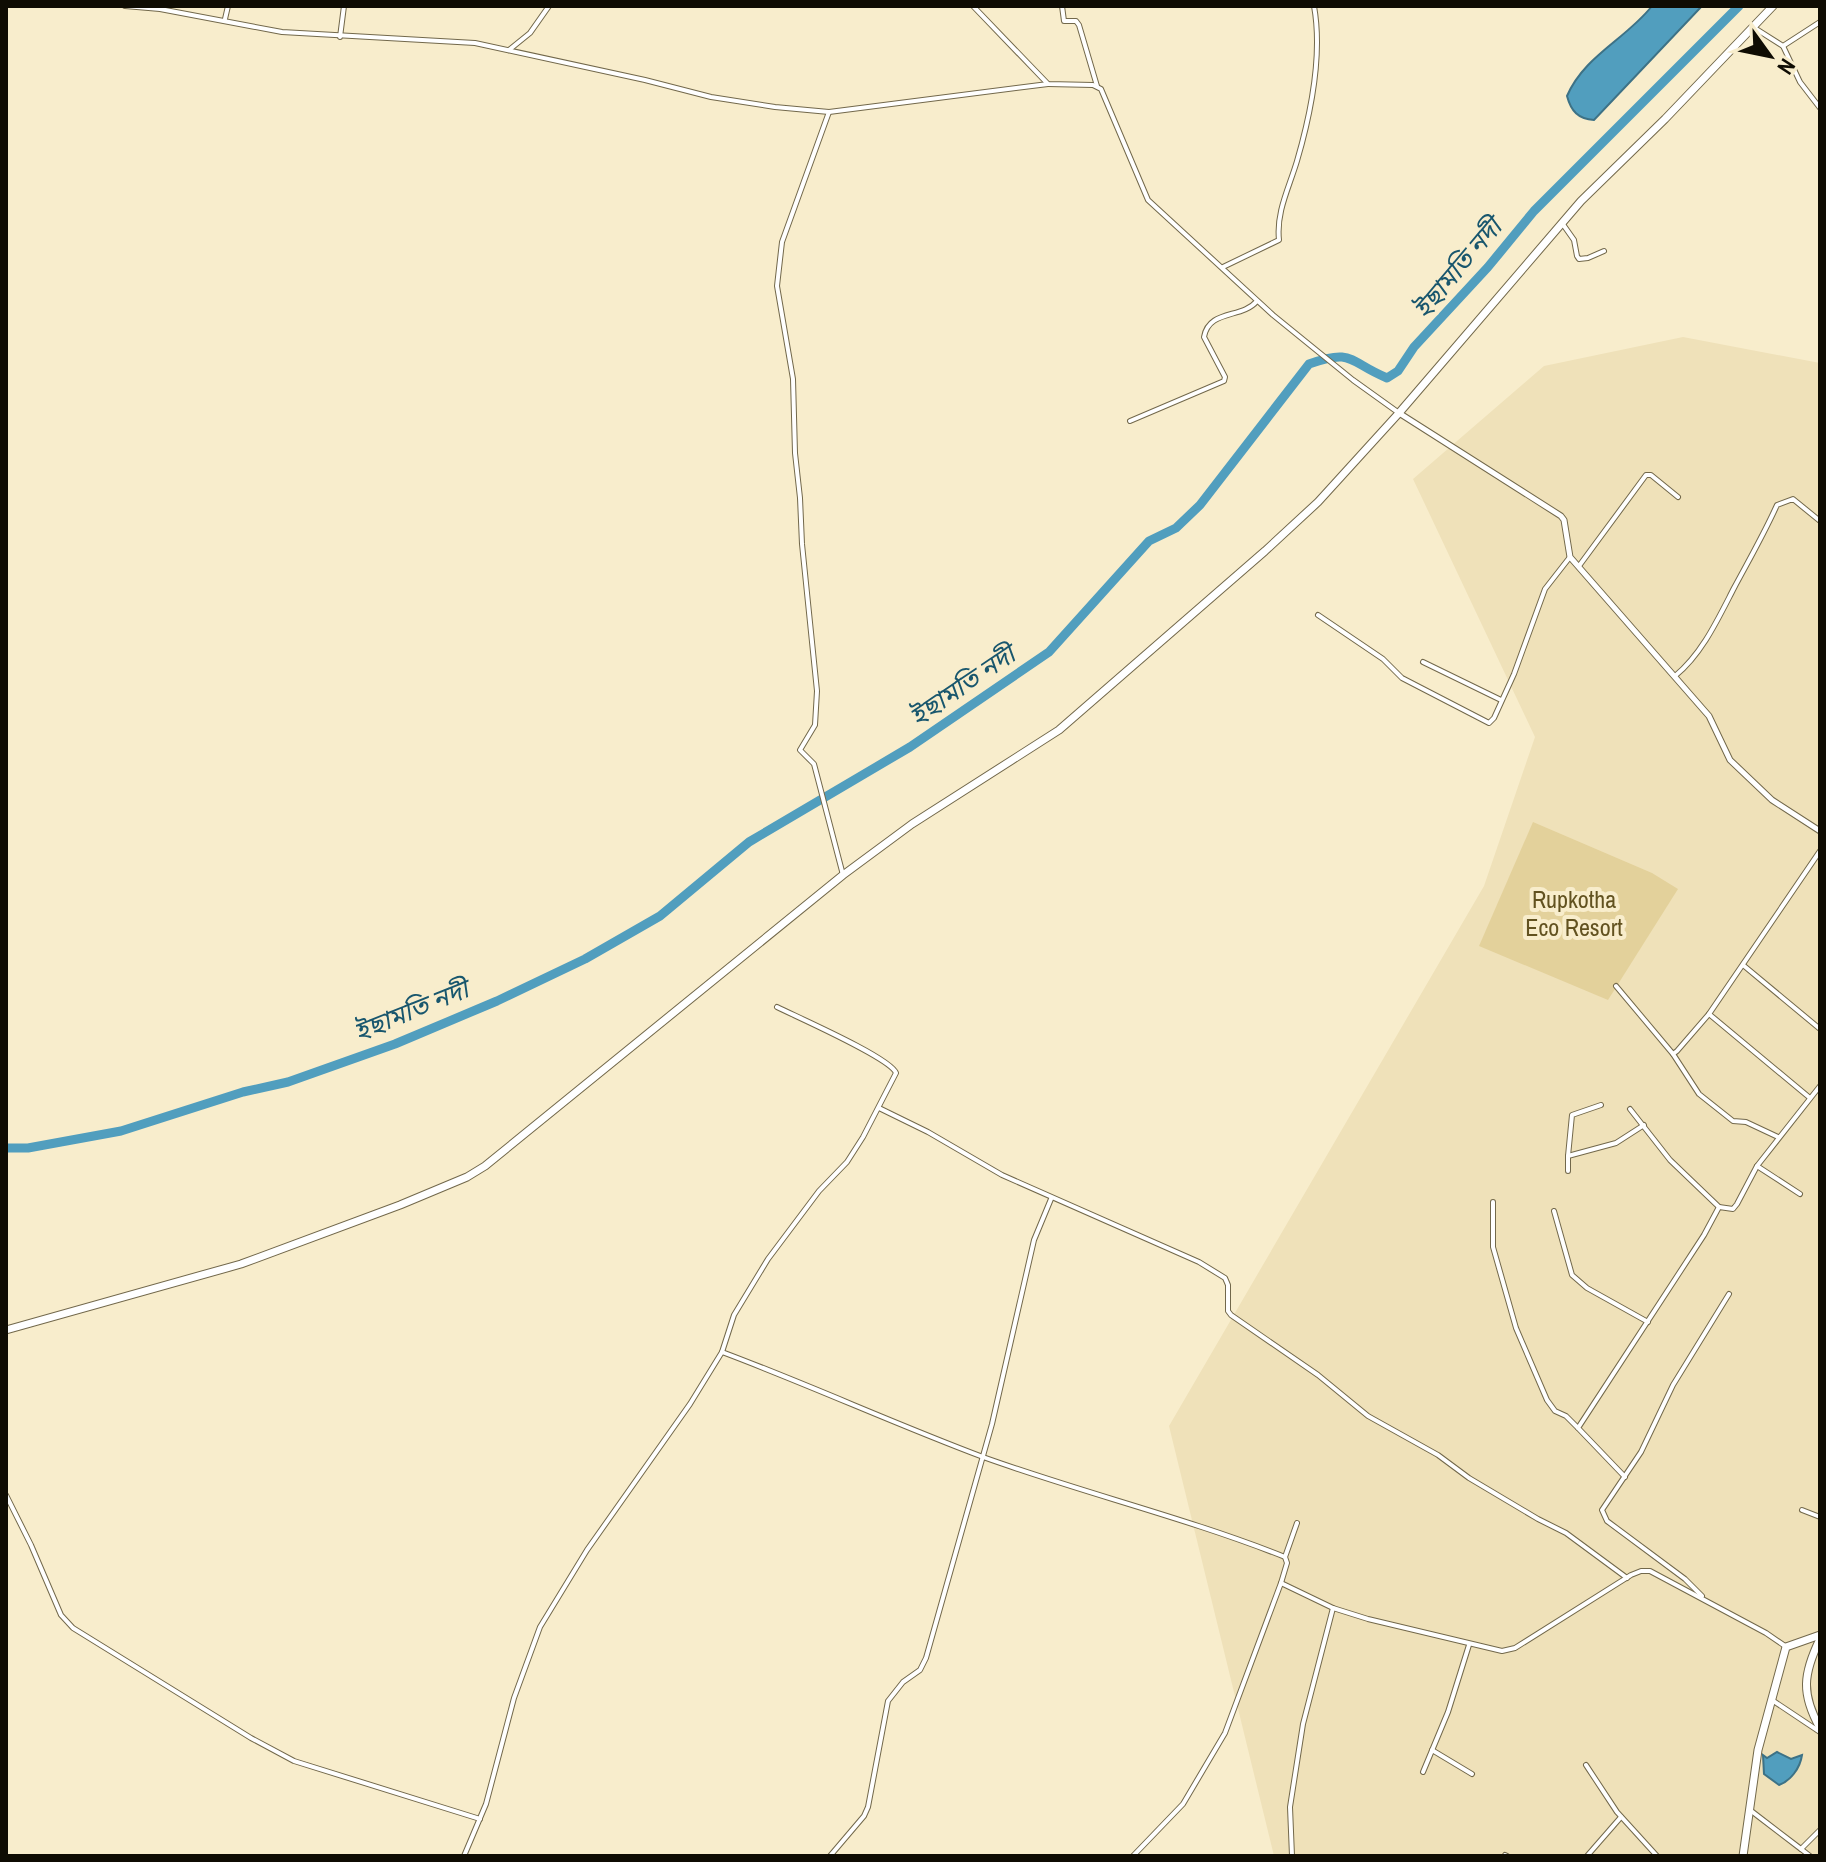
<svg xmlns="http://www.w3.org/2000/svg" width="1826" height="1862" font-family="'Archivo Narrow','Noto Sans Bengali',sans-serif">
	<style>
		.built { fill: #efe1b9 }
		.green { fill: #e3d19b }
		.water { fill: #519ebe; stroke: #3d7286; stroke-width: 2 }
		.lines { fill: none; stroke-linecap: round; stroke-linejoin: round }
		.river { stroke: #519ebe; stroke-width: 9 }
		.minor-casing { stroke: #72684b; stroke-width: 6 }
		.tertiary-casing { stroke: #72684b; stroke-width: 7 }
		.primary-casing { stroke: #72684b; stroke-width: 9 }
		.trunk-casing { stroke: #72684b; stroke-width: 9 }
		.minor { stroke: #fff; stroke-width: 4 }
		.tertiary { stroke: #fff; stroke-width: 5 }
		.primary { stroke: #fff; stroke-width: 7 }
		.trunk { stroke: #fff; stroke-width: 7 }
		.labels { text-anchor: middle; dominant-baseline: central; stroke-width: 8; stroke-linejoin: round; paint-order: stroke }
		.park-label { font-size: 24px; fill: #625220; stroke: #f8edcc }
		.water-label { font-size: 26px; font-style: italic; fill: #18566d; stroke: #f8edcc }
	</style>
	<rect width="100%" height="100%" fill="#f8edcc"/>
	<polygon class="built" points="1683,337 1820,363 1820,1856 1274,1856 1169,1426 1484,886 1535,737 1413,479 1544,366"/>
	<polygon class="green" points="1533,822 1652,873 1678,889 1608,1000 1479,946"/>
	<g class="water">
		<path d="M1652 6H1702L1594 120C1578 119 1571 111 1567 96 1584 56 1626 39 1652 6Z"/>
		<path d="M1777 1752 1791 1759 1802 1755C1800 1769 1790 1781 1779 1785L1764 1774 1763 1755 1767 1758Z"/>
	</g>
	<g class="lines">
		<path class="river" d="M6 1148H28L121 1131 243 1092 288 1082 395 1044 497 1001 585 959 660 916 749 842 910 747 1049 652 1149 541 1176 528 1200 505 1309 364C1354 348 1348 362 1387 378L1398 371 1414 347 1488 267 1534 211 1739 6"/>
		<defs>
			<g id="minor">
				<polyline points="125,6 160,9 282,32 475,43 645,80 711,97 775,107 829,112 1048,84"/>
				<polyline points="973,6 1048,84 1093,85 1101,89 1148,200 1273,315 1353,380 1399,413"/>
				<polyline points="1062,6 1064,21 1076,21 1079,25 1097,86"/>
				<polyline points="225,19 228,6"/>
				<polyline points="1753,27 1783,46 1820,22"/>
				<polyline points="340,37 344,6"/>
				<polyline points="1783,46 1800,82 1820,108"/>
				<polyline points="509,50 530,33 549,6"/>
				<polyline points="829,112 782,242 777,286 793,379 795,453 800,498 802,544 817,691 815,725 800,750 814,764 843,875"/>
				<polyline points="1562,223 1574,240 1577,256 1579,259 1588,258 1604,251"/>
				<path d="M1223 267 1279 240C1276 212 1289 188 1297 161 1311 113 1323 56 1314 6"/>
				<path d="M1130 421 1224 381 1225 377 1204 337C1209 309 1242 319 1257 301"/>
				<polyline points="1579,566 1646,475 1651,475 1678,497"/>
				<polyline points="1318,615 1383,659 1402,678 1489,723 1494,718 1514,674 1545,589 1570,557"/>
				<polyline points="1423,662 1501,700"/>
				<path d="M1675 676C1702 654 1718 619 1734 588 1749 560 1764 534 1777 505L1793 499 1820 521"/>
				<polyline points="1743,965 1820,1029"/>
				<polyline points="1616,986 1673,1054 1677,1051 1709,1014 1820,851"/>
				<polyline points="1709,1014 1810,1098"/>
				<polyline points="1673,1054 1699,1094 1733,1121 1746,1122 1778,1137"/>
				<polyline points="879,1108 928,1132 1002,1175 1199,1262 1225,1278 1228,1285 1228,1311 1231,1315 1318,1375 1368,1416 1438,1455 1469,1478 1538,1519 1566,1533 1627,1578"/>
				<polyline points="1630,1109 1670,1160 1719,1207"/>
				<polyline points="1568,1156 1572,1115 1601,1105"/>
				<polyline points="1757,1166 1800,1194"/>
				<polyline points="1568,1171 1568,1156 1616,1143 1644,1125"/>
				<polyline points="1493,1202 1493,1247 1516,1328 1547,1400 1555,1411 1566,1416 1578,1428"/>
				<polyline points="1554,1211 1572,1275 1587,1288 1648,1322"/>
				<path d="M722 1352C810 1385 895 1424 983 1457 1083 1493 1187 1518 1285 1557"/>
				<polyline points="1625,1477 1578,1428 1704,1235 1719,1207 1733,1209 1737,1204 1757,1166 1820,1086"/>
				<polyline points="6,1495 31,1545 61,1615 73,1628 251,1738 294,1761 480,1819"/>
				<polyline points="1802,1510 1820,1517"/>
				<polyline points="1281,1583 1333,1608 1368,1619 1502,1651 1515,1648 1631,1575 1641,1571 1650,1571 1766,1633 1785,1646"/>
				<polyline points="1702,1596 1685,1579 1607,1521 1602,1510 1641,1452 1673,1385 1729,1294"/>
				<polyline points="1772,1700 1820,1732"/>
				<polyline points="1432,1750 1472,1774"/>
				<polyline points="1586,1765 1617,1812 1657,1856"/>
				<polyline points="1423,1772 1448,1712 1469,1645"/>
				<polyline points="1750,1810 1801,1849"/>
				<polyline points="1505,1855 1507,1856"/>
				<path d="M464 1856 486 1804 514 1698 540 1627 587 1550 690 1404 722 1352 734 1315 768 1259 819 1191 847 1162 863 1137 896 1073C891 1058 797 1017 777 1007"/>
				<polyline points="830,1856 864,1816 868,1807 888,1701 903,1682 920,1670 926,1658 992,1424 1034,1240 1051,1199"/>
				<polyline points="1133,1856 1183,1804 1225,1733 1281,1583 1287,1563 1285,1557 1297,1523"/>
				<polyline points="1292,1856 1290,1807 1303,1724 1333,1608"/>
				<polyline points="1587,1856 1621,1817"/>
				<polyline points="1810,1856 1801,1849 1820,1830"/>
			</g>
			<polyline id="tertiary" points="1399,413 1561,516 1564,520 1570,557 1709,716 1730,760 1772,800 1820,831"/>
			<g id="primary">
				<polyline points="6,1330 241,1264 400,1205 467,1177 485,1166 843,875 912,824 1059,730 1265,551 1318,502 1399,413 1581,201 1665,119 1773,6"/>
				<polyline points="1743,1856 1758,1750 1786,1647 1820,1635"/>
			</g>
			<path id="trunk" d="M1820 1639C1803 1674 1801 1694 1820 1728"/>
		</defs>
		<use href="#minor" class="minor-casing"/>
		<use href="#tertiary" class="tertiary-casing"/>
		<use href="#primary" class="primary-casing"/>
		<use href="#trunk" class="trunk-casing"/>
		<use href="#minor" class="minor"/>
		<use href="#tertiary" class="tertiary"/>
		<use href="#primary" class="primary"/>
		<use href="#trunk" class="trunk"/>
	</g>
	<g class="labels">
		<g class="park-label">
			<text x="1574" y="899">Rupkotha<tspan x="1574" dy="28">Eco Resort</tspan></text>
		</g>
		<g class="water-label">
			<text transform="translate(1457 268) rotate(-50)">ইছামতি নদী</text>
			<text transform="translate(962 685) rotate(-34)">ইছামতি নদী</text>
			<text transform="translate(411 1010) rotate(-22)">ইছামতি নদী</text>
		</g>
	</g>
	<rect width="1826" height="1862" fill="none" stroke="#0f0c03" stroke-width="16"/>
	<g transform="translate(1770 56) rotate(123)" stroke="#f8edcc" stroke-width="6" paint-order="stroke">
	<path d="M0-6L14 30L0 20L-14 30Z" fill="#0f0c03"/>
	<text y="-12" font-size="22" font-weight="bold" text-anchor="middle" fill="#0f0c03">N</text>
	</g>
</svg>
